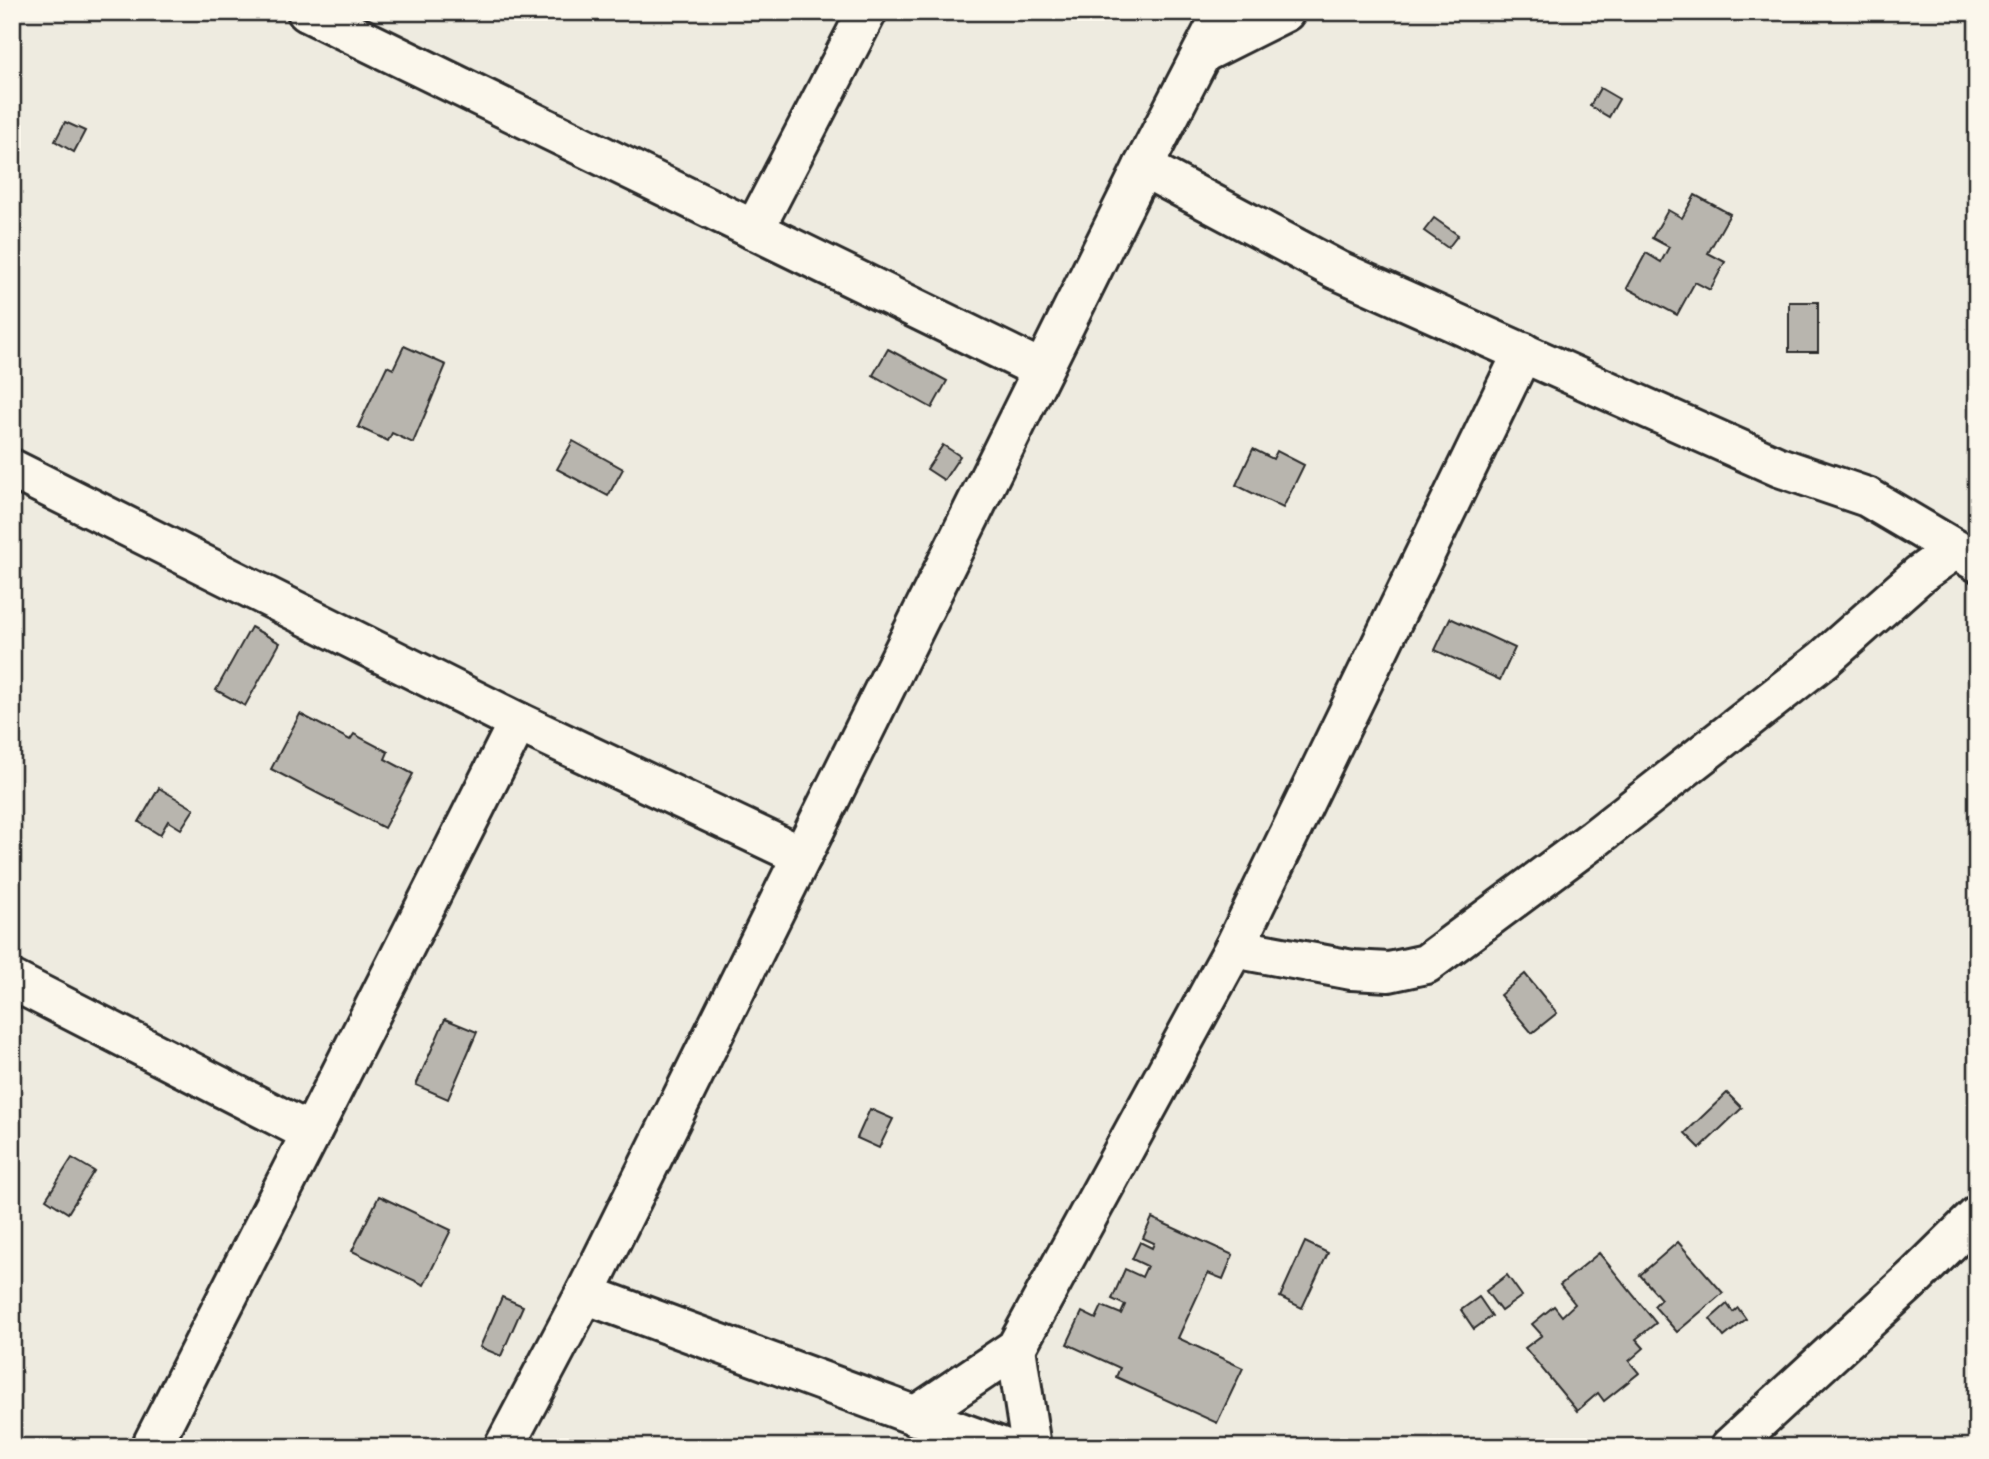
<svg xmlns="http://www.w3.org/2000/svg" width="1989" height="1459" font-family="Mynerve,sans-serif">
	<style>
		.building { fill: #b8b5ae; stroke: #2b2b2b; stroke-width: 2 }
		.lines { fill: none; stroke-linecap: round; stroke-linejoin: round }
		.minor-casing { stroke: #2b2b2b; stroke-width: 44 }
		.minor { stroke: #fbf7ec; stroke-width: 38 }
	</style>
	<rect width="100%" height="100%" fill="#eeebe0"/>
	<filter id="ink" filterUnits="userSpaceOnUse"><feTurbulence type="fractalNoise" baseFrequency=".0143" numOctaves="2"/><feDisplacementMap in="SourceGraphic" scale="14" xChannelSelector="R" yChannelSelector="G"/><feConvolveMatrix kernelMatrix="1 2 1 2 8 2 1 2 1" color-interpolation-filters="sRGB"/></filter>
	<g filter="url(#ink)">
		<g class="building">
			<polygon points="1600,88 1619,99 1609,117 1590,106"/>
			<polygon points="65,122 85,131 74,152 55,141"/>
			<polygon points="1695,195 1730,214 1708,253 1725,262 1710,290 1695,282 1677,315 1627,288 1646,253 1661,262 1669,247 1652,238 1668,210 1682,218"/>
			<polygon points="1434,218 1458,235 1448,248 1424,231"/>
			<rect x="1789" y="302" width="29" height="50"/>
			<polygon points="404,346 446,365 413,443 392,433 388,441 358,427 387,366 393,369"/>
			<polygon points="888,349 947,381 932,408 873,375"/>
			<polygon points="573,441 623,469 608,496 557,469"/>
			<polygon points="943,445 960,456 944,480 927,469"/>
			<polygon points="1253,449 1273,459 1277,451 1304,465 1283,508 1236,485"/>
			<polygon points="1450,618 1515,648 1500,680 1435,650"/>
			<polygon points="251,627 280,643 245,706 216,690"/>
			<polygon points="300,714 350,740 354,734 388,752 385,759 413,774 384,828 271,769"/>
			<polygon points="159,788 194,809 181,829 168,821 160,835 139,822"/>
			<polygon points="1525,974 1557,1013 1532,1033 1500,995"/>
			<polygon points="445,1019 477,1032 448,1099 416,1085"/>
			<polygon points="1727,1093 1742,1108 1700,1148 1685,1133"/>
			<polygon points="870,1109 893,1119 879,1148 857,1138"/>
			<polygon points="72,1158 94,1171 68,1213 46,1199"/>
			<polygon points="379,1196 451,1230 424,1285 352,1251"/>
			<polygon points="1152,1218 1233,1255 1223,1279 1208,1273 1178,1338 1243,1368 1217,1423 1116,1377 1120,1368 1067,1344 1082,1312 1096,1319 1102,1306 1121,1314 1125,1305 1112,1299 1125,1269 1142,1277 1147,1266 1132,1259 1140,1242 1152,1248 1154,1243 1143,1238"/>
			<polygon points="1305,1242 1328,1253 1302,1308 1280,1297"/>
			<polygon points="1678,1242 1723,1293 1677,1332 1654,1306 1661,1299 1640,1275"/>
			<polygon points="1599,1253 1656,1323 1636,1339 1644,1348 1629,1361 1639,1373 1604,1401 1598,1393 1577,1411 1525,1348 1542,1335 1532,1324 1554,1306 1562,1316 1575,1304 1560,1285"/>
			<polygon points="1507,1275 1522,1296 1501,1311 1486,1291"/>
			<polygon points="502,1297 523,1306 501,1356 480,1347"/>
			<polygon points="1479,1297 1492,1316 1474,1329 1461,1310"/>
			<polygon points="1727,1304 1733,1312 1738,1308 1746,1319 1724,1337 1710,1319"/>
		</g>
		<g class="lines">
			<defs>
				<g id="minor">
					<polyline points="307,12 1042,370"/>
					<polyline points="1203,53 1285,12"/>
					<polyline points="1143,167 1337,270 1779,467 1867,497 1977,562"/>
					<polyline points="754,230 867,12"/>
					<polyline points="12,469 518,722 802,856"/>
					<polyline points="1234,948 1352,970 1389,972 1426,964 1594,839 1824,659 1920,574 1954,550"/>
					<polyline points="12,980 311,1133 151,1447"/>
					<polyline points="311,1133 518,722"/>
					<polyline points="585,1294 1001,1447"/>
					<polyline points="1016,1348 1031,1447"/>
					<polyline points="915,1416 1016,1348 1234,948 1523,352"/>
					<polyline points="504,1447 585,1294 1143,167 1223,12"/>
					<polyline points="1730,1447 1917,1275 1977,1216"/>
				</g>
			</defs>
			<use href="#minor" class="minor-casing"/>
			<use href="#minor" class="minor"/>
		</g>
	</g>
	<rect width="1989" height="1459" fill="none" stroke="#fbf7ec" stroke-width="42"/>
	<rect x="21" y="21" width="1947" height="1417" fill="none" stroke="#2b2b2b" stroke-width="2.5" filter="url(#ink)"/>
</svg>
